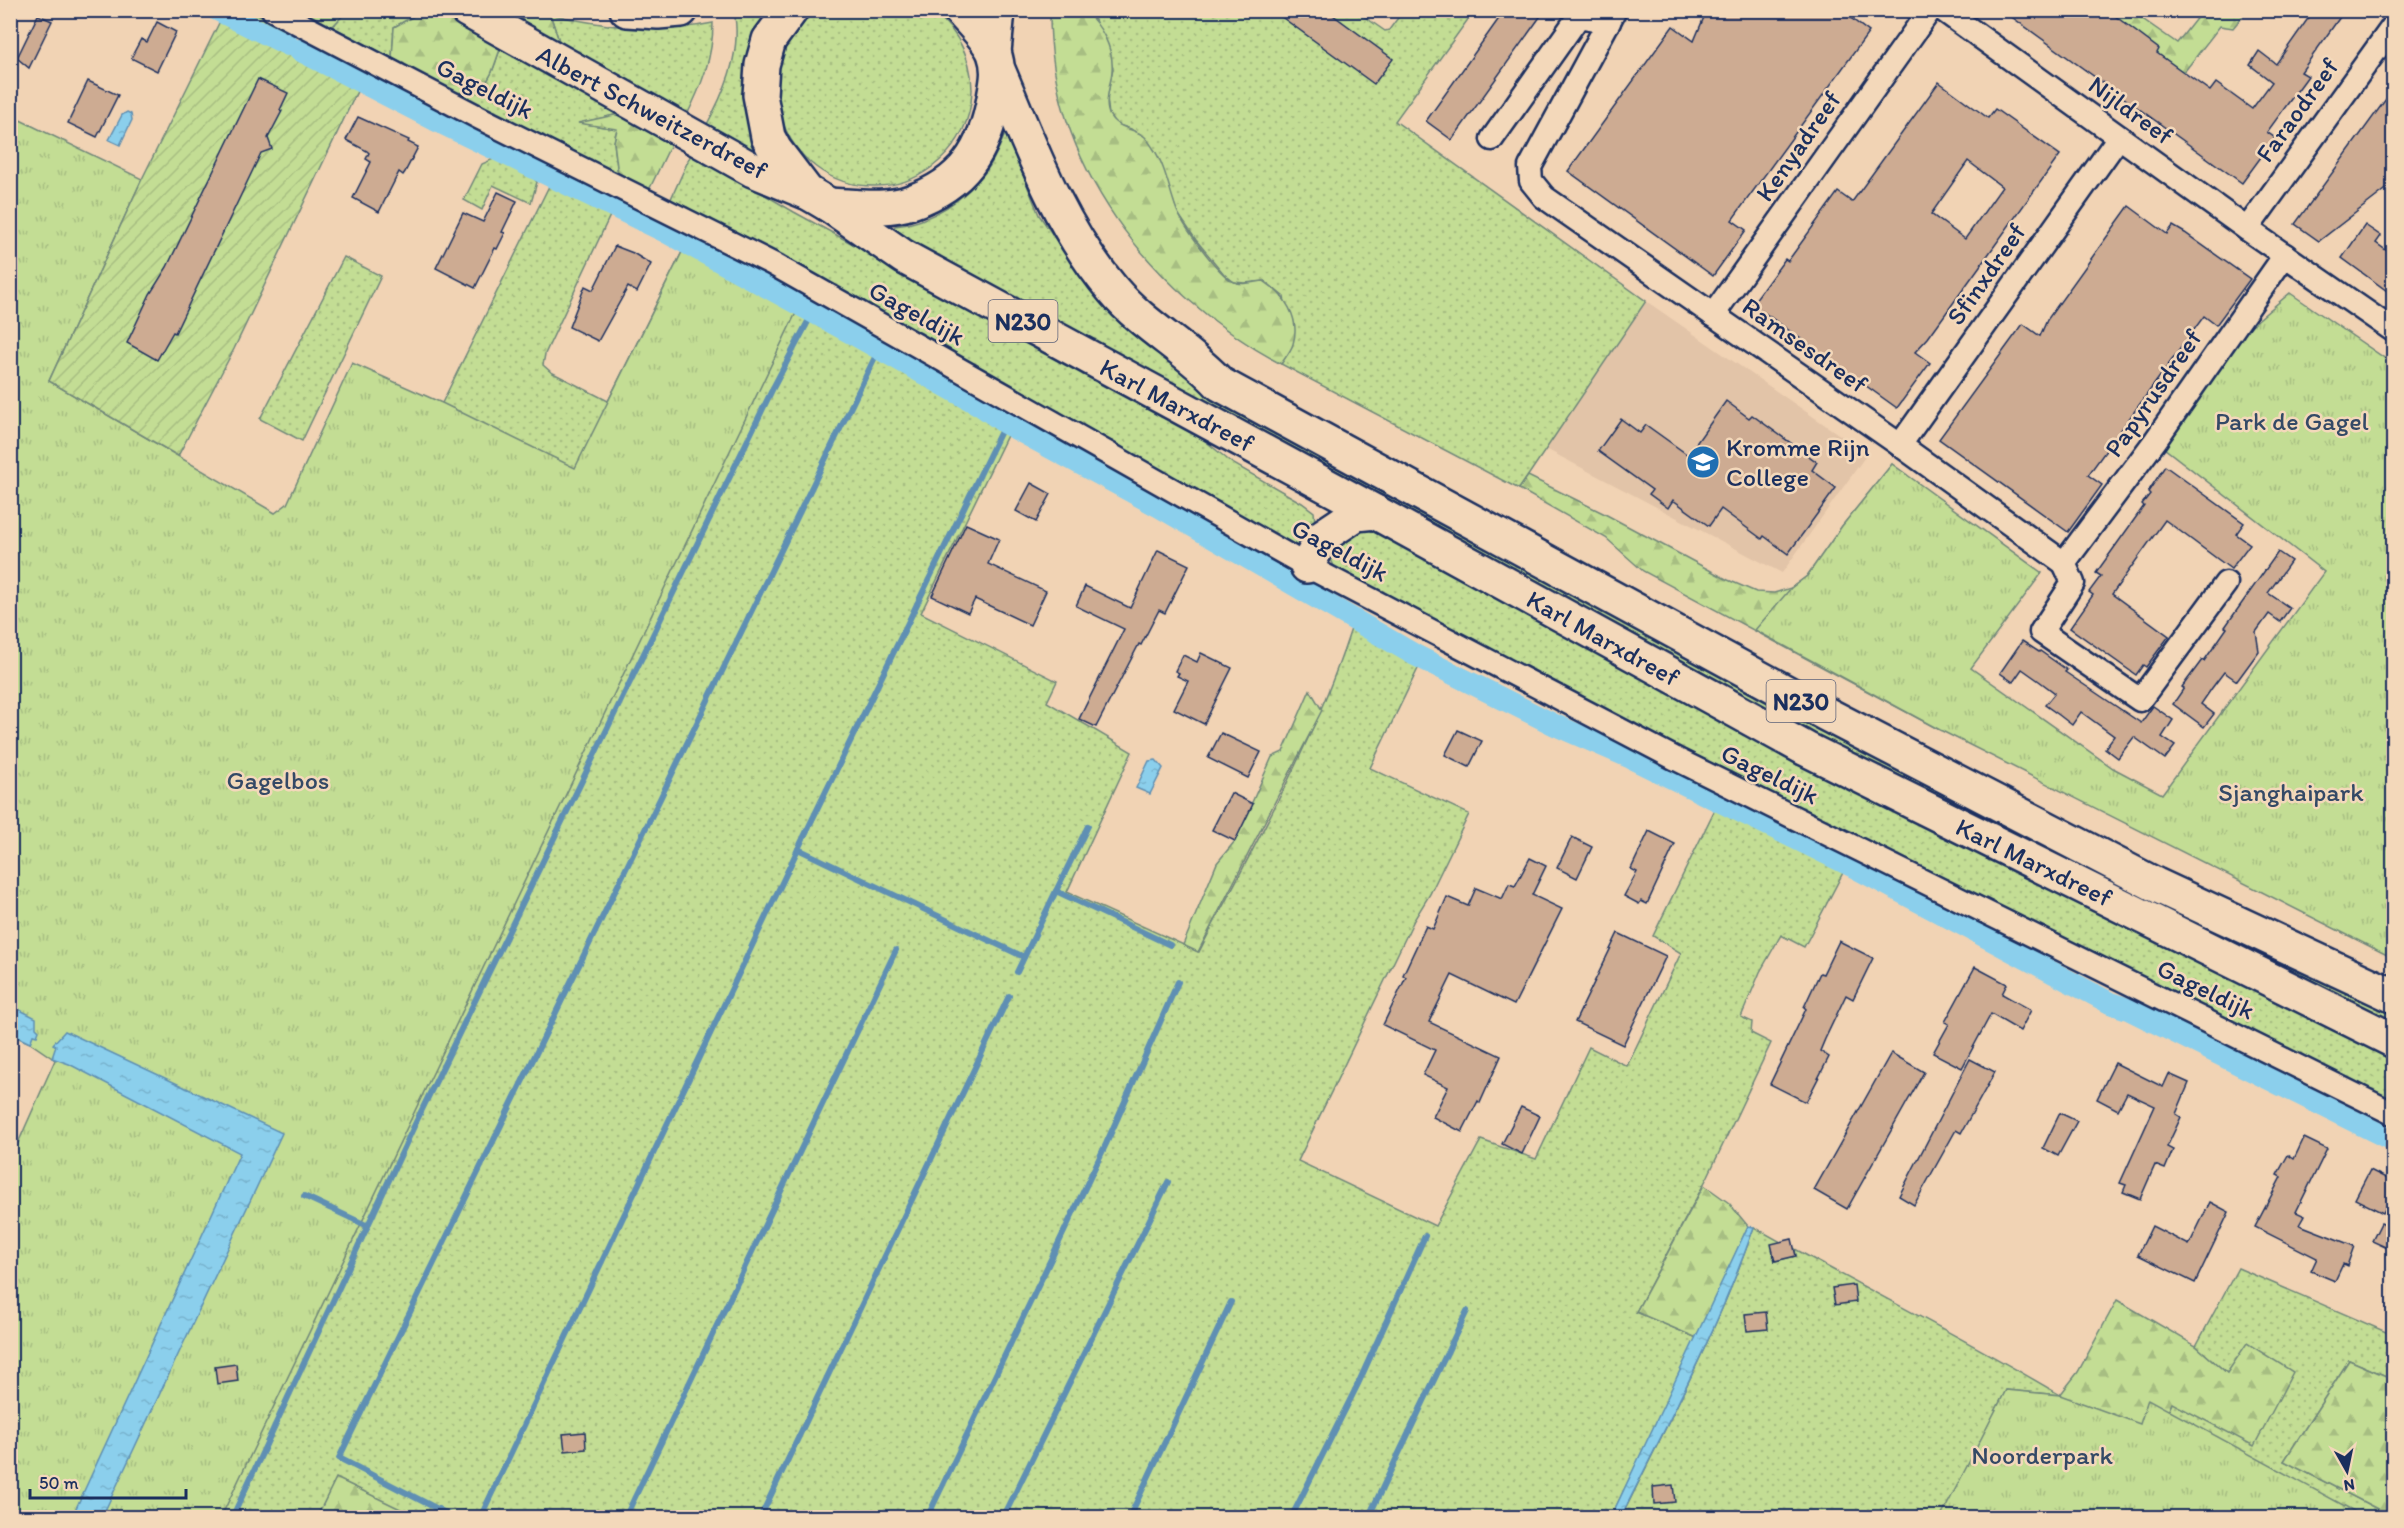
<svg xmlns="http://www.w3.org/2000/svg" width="2404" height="1528" font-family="Itim,sans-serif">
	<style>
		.built { fill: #e2c4a8 }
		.grass { fill: url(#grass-dots); stroke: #6f8679; stroke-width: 1.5 }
		.forest { fill: url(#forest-firs); stroke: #6f8679; stroke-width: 1.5 }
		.park { fill: url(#park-tufts); stroke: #6f8679; stroke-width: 1.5 }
		.garden { fill: url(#garden-furrows); stroke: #6f8679; stroke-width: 1.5 }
		.water { fill: url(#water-ripples); stroke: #5e8fb3; stroke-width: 1.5 }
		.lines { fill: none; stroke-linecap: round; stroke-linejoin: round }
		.stream { stroke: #5e8fb3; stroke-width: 6 }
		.canal { stroke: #8bcfec; stroke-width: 22 }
		.building { fill: #cdab92; stroke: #1b2f5e; stroke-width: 1.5; fill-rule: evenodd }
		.street-casing { stroke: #1b2f5e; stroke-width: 27 }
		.primary-casing { stroke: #1b2f5e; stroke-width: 38 }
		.highway-casing { stroke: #1b2f5e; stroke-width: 38 }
		.street { stroke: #f3d8ba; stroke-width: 22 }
		.primary { stroke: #f3d8ba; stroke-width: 33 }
		.highway { stroke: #f3d8ba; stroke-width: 33 }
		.labels { text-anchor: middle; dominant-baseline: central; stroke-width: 5; stroke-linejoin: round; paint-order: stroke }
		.shield { fill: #f3d8ba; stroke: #5c627a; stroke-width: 1.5 }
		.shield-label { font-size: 24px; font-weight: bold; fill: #1b2f5e }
		.street-label { font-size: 26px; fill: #1b2f5e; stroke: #f3d8ba }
		.park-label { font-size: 26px; fill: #344966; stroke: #f3d8ba }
		.poi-label { font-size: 26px; fill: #1b2f5e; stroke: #f3d8ba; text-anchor: start }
	</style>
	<defs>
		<pattern id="grass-dots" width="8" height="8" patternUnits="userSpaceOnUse" patternTransform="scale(1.5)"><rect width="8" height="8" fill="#c3dd94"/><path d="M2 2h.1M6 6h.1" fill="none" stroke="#a7be82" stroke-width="1.8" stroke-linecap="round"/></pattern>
		<pattern id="forest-firs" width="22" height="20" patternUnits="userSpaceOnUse" patternTransform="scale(1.5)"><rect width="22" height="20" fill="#c3dd94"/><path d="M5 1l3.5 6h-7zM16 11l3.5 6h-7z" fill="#a7be82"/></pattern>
		<pattern id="park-tufts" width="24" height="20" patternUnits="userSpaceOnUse" patternTransform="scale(1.5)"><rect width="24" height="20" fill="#c3dd94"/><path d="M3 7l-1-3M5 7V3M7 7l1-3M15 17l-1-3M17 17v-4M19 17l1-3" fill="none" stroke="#a7be82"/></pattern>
		<pattern id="garden-furrows" width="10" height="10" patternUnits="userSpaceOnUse" patternTransform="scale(1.5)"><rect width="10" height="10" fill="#c3dd94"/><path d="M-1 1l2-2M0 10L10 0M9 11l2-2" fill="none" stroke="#a7be82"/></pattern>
		<pattern id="water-ripples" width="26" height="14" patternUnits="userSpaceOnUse" patternTransform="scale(1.5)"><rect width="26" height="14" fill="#8bcfec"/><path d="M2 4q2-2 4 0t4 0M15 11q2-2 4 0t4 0" fill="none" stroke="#77b2cd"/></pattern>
	</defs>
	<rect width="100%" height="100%" fill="#f1d3b4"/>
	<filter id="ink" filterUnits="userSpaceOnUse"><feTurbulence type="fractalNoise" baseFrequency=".0167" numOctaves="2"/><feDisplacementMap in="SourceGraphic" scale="12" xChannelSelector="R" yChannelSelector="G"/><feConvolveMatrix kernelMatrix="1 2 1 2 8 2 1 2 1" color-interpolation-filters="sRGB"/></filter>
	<g filter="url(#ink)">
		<polygon class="built" points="1646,301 1867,454 1782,573 1546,449"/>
		<g class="grass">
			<polygon points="226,11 250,11 286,27 288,38"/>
			<polygon points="347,11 423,11 394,27 392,58 332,27"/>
			<path d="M755 11 767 12C737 62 735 105 761 158L705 128C723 95 741 56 735 17Z"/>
			<path d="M816 11H932C961 32 976 67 971 103 967 129 953 151 932 167 916 179 896 186 876 186 782 188 739 66 816 11Z"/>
			<polygon points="1084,11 1356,11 1385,31 1389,30 1403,11 1474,11 1395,121 1646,301 1519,489 1281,364 1292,346 1284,297 1264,281 1245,283 1234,282 1224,274 1196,240 1177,212 1155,151 1131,129 1116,124 1109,115 1107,97 1113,68 1095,20"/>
			<path d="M550 14C603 27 659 34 713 23 713 58 701 87 686 117L563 53Z"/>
			<polygon points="311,42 384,79 385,89 310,50 308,44"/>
			<path d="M501 47 619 114 580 123 617 129 614 142 618 175 456 93C492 89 489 78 501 47Z"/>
			<polygon points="407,89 438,104 436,115 397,95 399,91"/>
			<polygon points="483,131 625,199 621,206 479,137"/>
			<path d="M1006 132 1039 215 1071 261 1120 316 2393 1009V1031L1863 767 892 232 895 226C931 223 966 198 987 170 995 159 1000 145 1006 132Z"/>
			<polygon points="692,152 794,212 1187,426 1232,463 1302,503 1314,512 1315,523 1307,545 1295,548 929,339 670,201"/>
			<polygon points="498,157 527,171 537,182 531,203 493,185 482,210 464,200 482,164"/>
			<polygon points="554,176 614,207 545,354 543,365 551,372 608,401 688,240 715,253 498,713 442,403"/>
			<polygon points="344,257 381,276 302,441 260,419"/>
			<path d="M720 257 816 305 1015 419 921 613 1057 681 1047 702 1132 752 1067 892 1199 952C1255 843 1319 735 1355 616L1426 652 1370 768 1469 814 1430 894 1414 920 1298 1161 1435 1226 1481 1140 1536 1159 1589 1047 1627 1066 1681 953 1653 936 1720 799 1848 863 1804 947 1781 935 1760 972 1741 1017 1752 1022 1751 1033 1771 1043 1708 1176 1636 1312 1697 1338 1611 1517 417 1518 336 1479 317 1517 130 1518Z"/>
			<polygon points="1374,527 2393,1055 2393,1106 2035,927 1827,820 1536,676 1336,571 1328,552 1345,531"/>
			<path d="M1754 1227 1781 1242 1775 1261 1796 1256 1795 1249C1883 1298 1973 1343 2060 1395L1942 1517 1621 1518C1668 1422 1719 1328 1754 1227Z"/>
			<polygon points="2238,1268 2393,1335 2393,1379 2349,1360 2284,1461 2393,1517 2334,1517 2165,1419 2172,1403 2227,1373 2196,1346"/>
		</g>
		<g class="forest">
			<polygon points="538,10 550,14 563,53 488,11"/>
			<polygon points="297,11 347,11 332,27"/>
			<path d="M423 11H436L501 47C489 78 492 89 456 93L392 58 394 27Z"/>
			<path d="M1050 11H1084C1101 24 1114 49 1112 71 1111 85 1103 103 1110 116 1117 129 1135 128 1145 137 1148 140 1151 145 1153 148 1165 165 1169 189 1176 208 1182 225 1217 272 1232 281 1241 286 1254 282 1264 281 1284 294 1301 318 1293 344 1291 351 1285 358 1281 364 1150 293 1049 165 1050 11Z"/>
			<polygon points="2089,11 2131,11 2177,43 2202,11 2247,11 2233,28 2220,26 2181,76"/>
			<polygon points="619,114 672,142 649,190 618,175 614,142 617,129 578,123"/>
			<polygon points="1892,464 1907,475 1902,497 1940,730 1643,571 1606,538 1519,489 1528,476 1603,513 1728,580 1756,592 1774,593 1791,588 1807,576 1842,526"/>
			<polygon points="1310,690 1322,710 1198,952 1183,945 1217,863 1235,841 1272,757 1283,752"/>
			<polygon points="1704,1185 1729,1203 1748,1226 1697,1338 1636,1312"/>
			<polygon points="2117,1300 2196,1346 2227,1373 2247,1343 2293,1372 2254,1446 2172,1403 2165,1418 1942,1518 2006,1390 2060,1395 2078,1372"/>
			<polygon points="2349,1360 2393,1379 2393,1517 2284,1461"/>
			<polygon points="336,1478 417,1517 317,1517"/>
		</g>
		<g class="park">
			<polygon points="16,118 142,179 49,381 275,513 287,504 352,363 442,403 575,468 688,240 803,298 221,1517 11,1517 11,1159 55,1060 30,1043 10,1034 10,128"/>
			<polygon points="2290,293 2393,364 2393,958 1940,730 1755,630 1791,588 1807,576 1842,526 1892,464 2042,573 1971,668 2113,768 2162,794 2324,572 2155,441 2216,355"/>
			<polygon points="2006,1390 2060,1395 2140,1424 2148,1399 2365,1517 1941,1517"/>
		</g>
		<polygon class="garden" points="224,13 361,83 234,349 178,456 49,381 142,179"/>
		<g class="water">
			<polygon points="127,112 131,114 132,120 120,145 109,140 122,115"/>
			<polygon points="1156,760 1163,768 1150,794 1136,788 1149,761"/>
			<polygon points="10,1005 36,1018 36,1028 39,1031 37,1036 33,1035 30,1043 11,1034"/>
			<polygon points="65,1031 282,1133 102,1517 72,1517 240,1153 69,1064 52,1058 56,1046 53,1044"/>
			<path d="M1748 1226 1754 1227C1719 1328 1668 1422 1621 1517H1611Z"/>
		</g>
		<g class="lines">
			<g class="stream">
				<polyline points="1088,826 1056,891 1170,945"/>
				<polyline points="798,849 1024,957"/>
				<polyline points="1017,972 1056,891"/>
				<polyline points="304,1196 368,1226"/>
				<polyline points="232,1518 416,1122 773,388 813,312"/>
				<polyline points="434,1518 438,1509"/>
				<polyline points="455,1518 339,1458 879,349"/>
				<polyline points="480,1518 798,849 1005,423"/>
				<polyline points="625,1518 896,950"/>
				<polyline points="760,1518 1009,996"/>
				<polyline points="927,1518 1106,1144 1178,982"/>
				<polyline points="1003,1518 1168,1182"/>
				<polyline points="1129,1518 1231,1302"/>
				<polyline points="1291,1518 1358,1384 1425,1236"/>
				<polyline points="1368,1518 1467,1311"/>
			</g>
			<g class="canal">
				<polyline points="217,10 288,45"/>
				<polyline points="299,50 435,120 664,231 855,335 983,407 1005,423 1158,506 1415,655 1555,725 1631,758 1852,866 2110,1003 2128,1009 2394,1141"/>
			</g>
		</g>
		<g class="building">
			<polygon points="1272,10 1326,10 1393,59 1374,84"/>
			<polygon points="1505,10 1545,10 1452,140 1426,121"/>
			<polygon points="1707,10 1840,10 1869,32 1732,220 1746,230 1713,276 1568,171 1673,26 1694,41"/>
			<polygon points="2002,10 2107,10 2159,49 2157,53 2210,91 2216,83 2252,109 2272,82 2250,65 2259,51 2276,64 2314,10 2345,10 2301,72 2308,76 2267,132 2275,138 2242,183"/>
			<polygon points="38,15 52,21 29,68 17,58"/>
			<polygon points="157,22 176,32 157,71 131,58 141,39 147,42"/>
			<polygon points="258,79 288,93 280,110 282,111 268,138 272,149 261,153 175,333 173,332 157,360 127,343 150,294 167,267"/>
			<polygon points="88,81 118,95 97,137 68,123"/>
			<path d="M1939 82 1988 118 1995 109 2060 155 1928 338 1915 352 1930 363 1897 408 1752 304 1785 259 1788 261 1838 192 1852 202ZM1968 161 2002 187 1965 239 1931 214Z"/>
			<polygon points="2394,88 2394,183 2319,241 2295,224"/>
			<polygon points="358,117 409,140 408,142 418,147 405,172 403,175 399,172 379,212 353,198 371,162 366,159 369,153 367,151 346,140"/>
			<polygon points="498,192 517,201 502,232 505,233 497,249 495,248 475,288 436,268 463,213 483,222"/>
			<polygon points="2129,206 2167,234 2173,226 2185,233 2250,279 2216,325 2204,316 2088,475 2102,485 2068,532 1939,439 2023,324 2040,336 2047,320"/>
			<polygon points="2365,225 2381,236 2376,243 2394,256 2394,296 2342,258"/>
			<polygon points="615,246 633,253 651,264 637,292 628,287 598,341 569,327 585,286 593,290"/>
			<polygon points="1726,401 1749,418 1752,415 1817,462 1812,470 1836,488 1788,554 1764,536 1762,539 1721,509 1709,526 1673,500 1668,508 1649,494 1652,490 1598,451 1621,419 1640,433 1646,425 1688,455"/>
			<polygon points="2165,466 2244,523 2236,534 2250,544 2231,569 2165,520 2112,594 2169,636 2146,667 2143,665 2136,675 2070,628 2093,595 2089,592 2101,576 2096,573 2144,506 2142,504 2150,494 2148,492"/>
			<polygon points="1031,483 1051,494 1036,522 1016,511"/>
			<polygon points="966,524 999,539 988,564 1046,591 1030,625 975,599 968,613 932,596"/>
			<polygon points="1158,550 1189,565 1165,613 1159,610 1141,645 1139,644 1096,727 1079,719 1124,629 1076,606 1085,586 1130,608"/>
			<polygon points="2278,552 2291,561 2268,593 2290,608 2280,622 2269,614 2256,632 2259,651 2237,681 2224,672 2212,688 2201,704 2214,714 2204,727 2173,704 2184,688 2182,687 2202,660 2204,661 2227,628 2225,627"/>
			<polygon points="2022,641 2039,652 2040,651 2067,670 2065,672 2141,723 2153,706 2173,720 2162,737 2175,746 2165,759 2134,737 2118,758 2105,748 2114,736 2081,712 2072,725 2059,715 2045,705 2055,693 2039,681 2022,669 2013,682 2000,673"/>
			<polygon points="1201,653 1232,668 1204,724 1174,709 1188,681 1177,676 1179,673 1175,671 1183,655 1197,662"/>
			<polygon points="1458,730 1482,741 1469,767 1445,755"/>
			<polygon points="1221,733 1261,752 1248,778 1208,758"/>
			<polygon points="1231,793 1253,804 1235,841 1212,830"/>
			<polygon points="1649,831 1675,844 1647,904 1641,901 1639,904 1624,896 1637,872 1631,869"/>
			<polygon points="1572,837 1592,847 1577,878 1557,868"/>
			<polygon points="1530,858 1546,866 1532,895 1562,909 1514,1005 1452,975 1429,1022 1501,1056 1480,1103 1478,1101 1462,1132 1433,1117 1448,1087 1423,1075 1435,1050 1383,1025 1406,977 1403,975 1426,926 1433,929 1447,897 1468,906 1476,888 1502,899 1509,884 1515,886"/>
			<polygon points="1618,933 1666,956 1623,1045 1575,1022"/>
			<polygon points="1839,941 1873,958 1853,999 1846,995 1825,1039 1820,1051 1829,1057 1806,1102 1770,1084 1806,1009 1804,1007 1820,973 1823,974"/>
			<polygon points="1975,967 2007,984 2002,994 2031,1010 2020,1031 1991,1014 1962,1068 1933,1053 1949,1024 1945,1022"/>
			<polygon points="1891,1053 1924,1072 1847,1209 1814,1190"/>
			<polygon points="1970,1059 1995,1072 1961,1133 1956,1130 1914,1205 1899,1196"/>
			<polygon points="2115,1063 2163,1087 2169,1074 2189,1083 2176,1114 2181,1117 2167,1147 2173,1150 2165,1169 2155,1165 2140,1199 2123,1192 2126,1185 2120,1183 2155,1106 2127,1093 2118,1110 2097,1099"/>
			<polygon points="1521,1107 1540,1116 1522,1154 1502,1144"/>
			<polygon points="2060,1113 2077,1121 2058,1156 2043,1148"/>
			<polygon points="2304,1138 2327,1149 2296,1212 2305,1216 2300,1225 2354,1246 2347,1266 2343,1264 2335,1281 2311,1271 2317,1258 2255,1227 2281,1177 2277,1175 2288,1155 2294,1159"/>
			<polygon points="2370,1170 2394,1182 2394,1191 2383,1213 2355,1199"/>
			<polygon points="2210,1202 2229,1212 2195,1283 2138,1255 2152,1226 2189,1245"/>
			<polygon points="2381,1223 2394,1229 2394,1251 2372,1241"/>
			<polygon points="1792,1239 1796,1256 1775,1261 1771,1244"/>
			<polygon points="1854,1285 1856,1302 1835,1305 1832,1288"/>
			<polygon points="1766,1312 1768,1329 1747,1331 1745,1314"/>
			<polygon points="236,1364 238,1381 217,1384 215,1367"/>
			<polygon points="585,1432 586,1449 565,1451 563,1434"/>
			<polygon points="1673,1485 1675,1502 1654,1504 1653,1487"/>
		</g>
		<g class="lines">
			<defs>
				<g id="street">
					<polyline points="273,10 480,118 773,264 1307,566 1676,759 2394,1114"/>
					<polyline points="1615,10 1530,167 1531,181 1544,197 1900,445 2064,563 2155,441 2285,255"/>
					<polyline points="1943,10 2247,229 2394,331"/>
					<polyline points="1492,139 1579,16 1609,22"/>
					<polyline points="2247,229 2394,25"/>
					<polyline points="1713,315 1930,10"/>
					<polyline points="1900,445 2119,137"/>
					<polyline points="2064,563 2073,583 2041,632 2140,700 2226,583"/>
				</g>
				<polyline id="primary" points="994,52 998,10"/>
				<g id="highway">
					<polyline points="467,10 753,170 806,192"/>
					<polyline points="627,10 658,12 681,10"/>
					<polyline points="791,10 769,40 762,65 760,95 768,137 775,150 807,192 829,205 904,257 1375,512 1806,749 2394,1041"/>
					<path d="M999 72C1031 148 1059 226 1113 290 1144 327 1188 349 1220 384L1826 714 2156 885 2394 996"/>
					<path d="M829 205C855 206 886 211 911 202 963 184 985 151 994 98 997 82 1000 69 994 53 989 40 970 21 960 10"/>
					<polyline points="1307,566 1323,536 1356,514 1375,512"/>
				</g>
			</defs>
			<use href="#street" class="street-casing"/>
			<use href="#primary" class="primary-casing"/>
			<use href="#highway" class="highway-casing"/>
			<use href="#street" class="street"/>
			<use href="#primary" class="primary"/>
			<use href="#highway" class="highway"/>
		</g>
	</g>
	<defs>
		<symbol id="school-disc" viewBox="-11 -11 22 22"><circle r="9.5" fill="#1f6fb2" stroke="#f3d8ba"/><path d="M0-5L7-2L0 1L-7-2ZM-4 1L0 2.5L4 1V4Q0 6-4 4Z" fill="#fff"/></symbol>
	</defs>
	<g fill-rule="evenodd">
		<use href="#school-disc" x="1684" y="443" width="38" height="38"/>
	</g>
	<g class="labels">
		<g class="shield">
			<rect x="988.5" y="300" width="69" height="42" rx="4.5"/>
			<rect x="1766.5" y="680" width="69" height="42" rx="4.5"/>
		</g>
		<g class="shield-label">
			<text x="1023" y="321">N230</text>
			<text x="1801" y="701">N230</text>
		</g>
		<g class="street-label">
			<text transform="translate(485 88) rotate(27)">Gageldijk</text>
			<text transform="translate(2131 110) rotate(36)">Nijldreef</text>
			<text transform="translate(2297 110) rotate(-54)">Faraodreef</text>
			<text transform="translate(652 112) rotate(28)">Albert Schweitzerdreef</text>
			<text transform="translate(1798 146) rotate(-55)">Kenyadreef</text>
			<text transform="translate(1986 274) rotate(-55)">Sfinxdreef</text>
			<text transform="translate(917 313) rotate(29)">Gageldijk</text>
			<text transform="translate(1805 345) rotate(35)">Ramsesdreef</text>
			<text transform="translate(2153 393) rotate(-55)">Papyrusdreef</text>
			<text transform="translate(1177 405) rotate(28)">Karl Marxdreef</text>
			<text transform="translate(1340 550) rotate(28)">Gageldijk</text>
			<text transform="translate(1603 638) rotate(29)">Karl Marxdreef</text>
			<text transform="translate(1770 774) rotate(26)">Gageldijk</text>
			<text transform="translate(2034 862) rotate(26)">Karl Marxdreef</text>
			<text transform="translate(2206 989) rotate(26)">Gageldijk</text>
		</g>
		<g class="park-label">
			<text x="2292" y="421">Park de Gagel</text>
			<text x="278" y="780">Gagelbos</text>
			<text x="2291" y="792">Sjanghaipark</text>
			<text x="2042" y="1455">Noorderpark</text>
		</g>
		<g class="poi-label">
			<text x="1726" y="447">Kromme Rijn<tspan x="1726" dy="30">College</tspan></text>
		</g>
	</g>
	<rect width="2404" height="1528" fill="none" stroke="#f3d8ba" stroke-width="36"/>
	<rect x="18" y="18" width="2368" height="1492" fill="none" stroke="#1b2f5e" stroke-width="2" filter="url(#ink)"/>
	<g transform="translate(2347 1471) rotate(171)" stroke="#f3d8ba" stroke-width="4.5" paint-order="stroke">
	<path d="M0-4.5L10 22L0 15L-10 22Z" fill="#1b2f5e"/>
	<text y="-9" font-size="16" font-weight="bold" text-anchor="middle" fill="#1b2f5e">N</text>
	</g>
	<path d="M30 1489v9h156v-9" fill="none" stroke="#1b2f5e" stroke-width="3"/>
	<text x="39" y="1489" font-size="18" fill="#1b2f5e" stroke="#f3d8ba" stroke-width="4.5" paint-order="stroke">50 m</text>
</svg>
